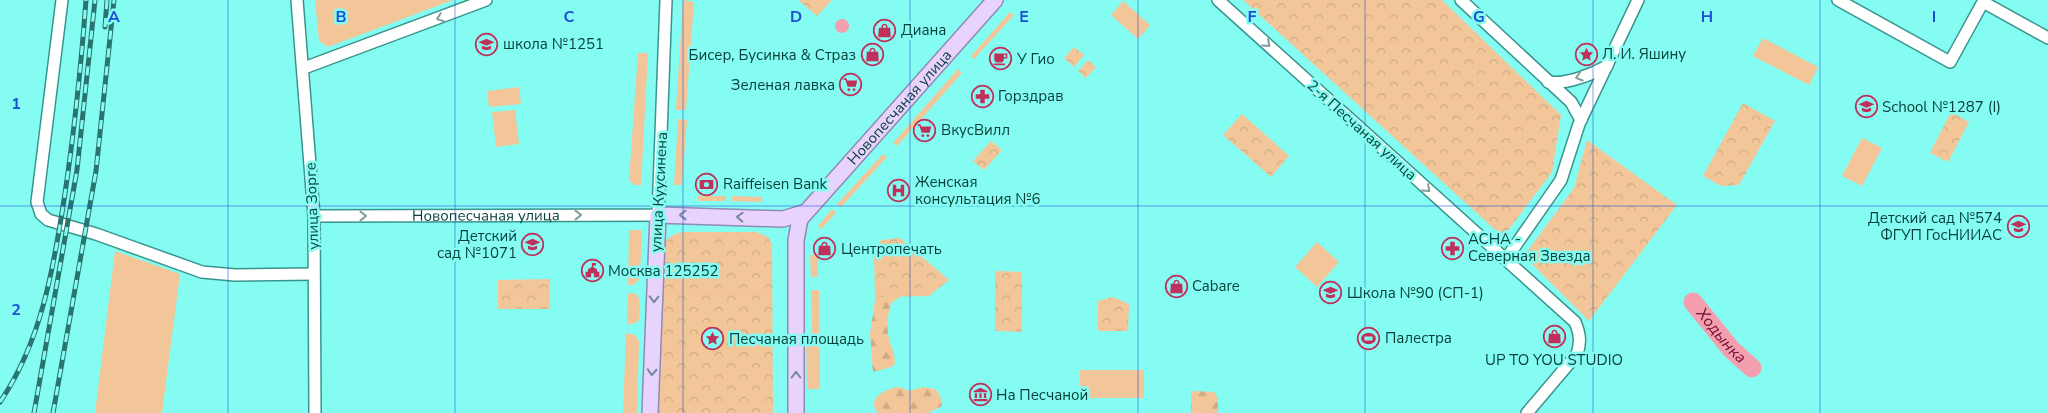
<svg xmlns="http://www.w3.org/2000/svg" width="2048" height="413" font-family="'Nunito Sans',sans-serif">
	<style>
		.grass { fill: #f2c698 }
		.forest { fill: url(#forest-firs) }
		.park { fill: url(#park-crowns) }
		.water { fill: #f49faf }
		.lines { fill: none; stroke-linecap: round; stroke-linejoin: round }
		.river { stroke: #f49faf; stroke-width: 19 }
		.minor-casing { stroke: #38958d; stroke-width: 14 }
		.major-casing { stroke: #8f8bb7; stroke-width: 18 }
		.minor { stroke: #fff; stroke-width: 11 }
		.major { stroke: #e8d3fd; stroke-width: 15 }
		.rail-casing { stroke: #29746e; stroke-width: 5 }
		.rail { stroke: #85fcf1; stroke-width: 3; stroke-dasharray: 9; stroke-linecap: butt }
		.oneway { stroke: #829e9c }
		.oneway2 { stroke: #76889c }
		.grid { fill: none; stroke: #1d4ed8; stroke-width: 1; stroke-opacity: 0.55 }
		.labels { text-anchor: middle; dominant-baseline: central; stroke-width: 5; stroke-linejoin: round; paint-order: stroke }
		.poi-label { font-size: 15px; fill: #053e3a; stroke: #85fcf1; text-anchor: start }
		.street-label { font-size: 15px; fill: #053e3a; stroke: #85fcf1 }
		.water-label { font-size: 16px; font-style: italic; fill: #710e30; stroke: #85fcf1 }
		.grid-label { font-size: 16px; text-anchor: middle; font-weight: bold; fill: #1d4ed8; stroke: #85fcf1; stroke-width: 5; stroke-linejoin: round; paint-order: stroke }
	</style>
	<defs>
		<pattern id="forest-firs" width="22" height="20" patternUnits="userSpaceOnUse" patternTransform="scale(1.25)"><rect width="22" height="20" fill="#f2c698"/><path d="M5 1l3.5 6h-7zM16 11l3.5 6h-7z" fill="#ceab84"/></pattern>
		<pattern id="park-crowns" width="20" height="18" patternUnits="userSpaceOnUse" patternTransform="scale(1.25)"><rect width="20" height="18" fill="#f2c698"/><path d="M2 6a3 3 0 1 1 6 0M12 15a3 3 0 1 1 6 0" fill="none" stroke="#ceab84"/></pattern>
	</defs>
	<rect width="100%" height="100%" fill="#85fcf1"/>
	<g class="grass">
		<polygon points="315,0 453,0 328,47 319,41"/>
		<polygon points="683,0 694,2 686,110 676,110"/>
		<polygon points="1123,1 1150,25 1138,39 1111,15"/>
		<polygon points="1010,12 1014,15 974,59 971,56"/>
		<polygon points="1763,38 1818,67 1809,85 1753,56"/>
		<polygon points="638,53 648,53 641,185 634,185 629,180"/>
		<polygon points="958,69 962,73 897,146 893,143"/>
		<polygon points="519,87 521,104 489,107 487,91"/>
		<polygon points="515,110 519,144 496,147 492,112"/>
		<polygon points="678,119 687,120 682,185 674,185"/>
		<polygon points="1862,138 1882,148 1862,186 1842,176"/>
		<polygon points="883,154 887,157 841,207 837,204"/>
		<rect x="698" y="196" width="28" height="5"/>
		<polygon points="732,196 762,197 762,202 732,201"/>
		<polygon points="832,209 836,213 821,229 818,226"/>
		<polygon points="629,230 642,230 640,275 639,280 633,285 628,285"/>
		<polygon points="1317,242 1339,262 1317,287 1295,267"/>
		<polygon points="115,251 180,274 162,413 95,413"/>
		<polygon points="810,255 818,255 818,277 811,277"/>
		<polygon points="811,290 819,290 820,389 807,389 806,337 812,337"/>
		<path d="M628 293 637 294C641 301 641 314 638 322L627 325Z"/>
		<polygon points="626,333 635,335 639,341 637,413 623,413"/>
		<rect x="1080" y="370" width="64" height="28"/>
	</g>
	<g class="forest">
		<path d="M879 274 898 286 900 297 891 303C888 315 886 326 889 339 891 348 897 357 894 366L873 372 870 334Z"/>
		<path d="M899 387 910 391 922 387 935 389 940 395 942 406 928 413H878C865 398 887 388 899 387Z"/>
		<polygon points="1191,391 1214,392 1218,398 1218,413 1191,413"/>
	</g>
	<g class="park">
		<polygon points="798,0 832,0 817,16"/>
		<polygon points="1243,0 1442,0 1561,115 1552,172 1503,237"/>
		<polygon points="1074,47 1084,55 1074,67 1064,58"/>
		<polygon points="1088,60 1096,67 1086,78 1078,71"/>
		<polygon points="1743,103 1775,121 1739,185 1721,186 1703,176"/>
		<polygon points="1951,112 1969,122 1948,162 1930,153"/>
		<polygon points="1242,114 1289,156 1271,177 1223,135"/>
		<polygon points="1587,140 1677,205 1589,321 1524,256 1574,188"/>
		<polygon points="991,141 1002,150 984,170 973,161"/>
		<path d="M683 232H756L768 237 772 244 773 413H653L662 248C667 238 672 234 683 232Z"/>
		<polygon points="900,238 949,280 929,296 875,297 874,253 881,240"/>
		<polygon points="995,271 1022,272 1022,332 995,331"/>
		<polygon points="550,279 550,309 498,309 498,280"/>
		<polygon points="1113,297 1129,304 1128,331 1098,331 1098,301"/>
	</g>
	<circle class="water" cx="842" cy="26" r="7"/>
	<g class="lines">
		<path class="river" id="s1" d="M1693 302 1731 349 1752 368"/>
		<defs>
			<g id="minor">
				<polyline points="62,0 37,202 41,214 48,220 96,234 202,272 235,275 314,274"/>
				<polyline points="297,0 314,216 315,413"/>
				<path d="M1218 0 1575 322C1580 334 1581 342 1577 354L1527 413"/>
				<polyline points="1461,0 1571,102 1581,120"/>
				<polyline points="1838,0 1950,62 1983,2 2048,38"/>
				<polyline points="304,68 486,0"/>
				<path d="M1548 82C1566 85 1593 74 1607 66"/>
				<path id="s2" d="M314 216 658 215 666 0"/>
				<polyline points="1506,259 1561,180 1579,124 1638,0"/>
			</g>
			<g id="major">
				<polyline points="650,413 658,215 783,219 803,213"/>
				<path id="s3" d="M796 413V240L800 219 995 0"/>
			</g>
		</defs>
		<use href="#minor" class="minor-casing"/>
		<use href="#major" class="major-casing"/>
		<use href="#minor" class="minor"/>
		<use href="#major" class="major"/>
		<defs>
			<g id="rail">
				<polyline points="105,27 107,0"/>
				<path d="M0 402C41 342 53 271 64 200 74 134 81 67 86 0"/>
				<polyline points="34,413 77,170 95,0"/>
				<polyline points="53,413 96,171 114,0"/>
			</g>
		</defs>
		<use href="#rail" class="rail-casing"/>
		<use href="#rail" class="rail"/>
	</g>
	<defs><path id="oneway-chevron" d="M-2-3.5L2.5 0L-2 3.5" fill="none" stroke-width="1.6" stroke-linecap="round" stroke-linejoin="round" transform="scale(1.25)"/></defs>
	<g class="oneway">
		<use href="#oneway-chevron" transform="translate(440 18) rotate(159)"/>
		<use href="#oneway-chevron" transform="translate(1267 44) rotate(42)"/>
		<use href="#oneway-chevron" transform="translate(1579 77) rotate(163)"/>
		<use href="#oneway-chevron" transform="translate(1427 189) rotate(42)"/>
		<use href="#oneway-chevron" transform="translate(578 215)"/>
		<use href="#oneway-chevron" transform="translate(363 216)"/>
	</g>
	<g class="oneway2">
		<use href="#oneway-chevron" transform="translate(683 215) rotate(-180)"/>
		<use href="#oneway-chevron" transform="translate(740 217) rotate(-177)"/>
		<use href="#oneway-chevron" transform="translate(654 299) rotate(91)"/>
		<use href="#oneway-chevron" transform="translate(652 372) rotate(93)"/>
		<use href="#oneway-chevron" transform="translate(796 375) rotate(-90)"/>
	</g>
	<path class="grid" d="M228 0V413M455 0V413M683 0V413M910 0V413M1138 0V413M1365 0V413M1593 0V413M1820 0V413M0 206H2048"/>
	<defs>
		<symbol id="shop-ring" viewBox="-11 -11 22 22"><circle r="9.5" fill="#85fcf1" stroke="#bf305b" stroke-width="1.5"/><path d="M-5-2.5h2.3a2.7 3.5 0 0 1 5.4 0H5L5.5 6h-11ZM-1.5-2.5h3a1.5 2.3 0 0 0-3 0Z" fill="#bf305b"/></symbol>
		<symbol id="school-ring" viewBox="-11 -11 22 22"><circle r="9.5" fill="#85fcf1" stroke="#bf305b" stroke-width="1.5"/><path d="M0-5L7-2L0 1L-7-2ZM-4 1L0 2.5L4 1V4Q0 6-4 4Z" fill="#bf305b"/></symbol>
		<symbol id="sight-ring" viewBox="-11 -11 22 22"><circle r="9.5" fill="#85fcf1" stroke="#bf305b" stroke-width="1.5"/><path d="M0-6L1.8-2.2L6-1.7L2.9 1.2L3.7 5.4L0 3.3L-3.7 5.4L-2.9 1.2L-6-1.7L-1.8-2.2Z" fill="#bf305b"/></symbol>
		<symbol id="cafe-ring" viewBox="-11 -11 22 22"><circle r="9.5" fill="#85fcf1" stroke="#bf305b" stroke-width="1.5"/><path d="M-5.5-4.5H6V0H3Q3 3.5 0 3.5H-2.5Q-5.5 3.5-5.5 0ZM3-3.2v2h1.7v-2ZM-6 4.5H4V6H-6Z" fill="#bf305b"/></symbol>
		<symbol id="supermarket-ring" viewBox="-11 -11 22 22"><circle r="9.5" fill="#85fcf1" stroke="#bf305b" stroke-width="1.5"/><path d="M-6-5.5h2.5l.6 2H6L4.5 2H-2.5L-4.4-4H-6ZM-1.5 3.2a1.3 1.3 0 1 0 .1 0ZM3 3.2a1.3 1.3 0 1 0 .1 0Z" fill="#bf305b"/></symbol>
		<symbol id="pharmacy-ring" viewBox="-11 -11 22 22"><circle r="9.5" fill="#85fcf1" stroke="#bf305b" stroke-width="1.5"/><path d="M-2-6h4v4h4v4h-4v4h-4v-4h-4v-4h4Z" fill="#bf305b"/></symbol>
		<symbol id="bank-ring" viewBox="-11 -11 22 22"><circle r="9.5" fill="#85fcf1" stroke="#bf305b" stroke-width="1.5"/><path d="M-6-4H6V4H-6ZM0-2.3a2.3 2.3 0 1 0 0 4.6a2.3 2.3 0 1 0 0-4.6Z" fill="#bf305b"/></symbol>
		<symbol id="hospital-ring" viewBox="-11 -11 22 22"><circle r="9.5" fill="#85fcf1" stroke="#bf305b" stroke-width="1.5"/><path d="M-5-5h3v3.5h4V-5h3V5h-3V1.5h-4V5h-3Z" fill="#bf305b"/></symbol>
		<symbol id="civic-ring" viewBox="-11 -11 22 22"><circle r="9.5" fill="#85fcf1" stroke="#bf305b" stroke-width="1.5"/><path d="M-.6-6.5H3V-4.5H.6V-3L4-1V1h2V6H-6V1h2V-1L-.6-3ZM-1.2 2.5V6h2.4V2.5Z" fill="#bf305b"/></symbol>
		<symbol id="stadium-ring" viewBox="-11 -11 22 22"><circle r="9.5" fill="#85fcf1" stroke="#bf305b" stroke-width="1.5"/><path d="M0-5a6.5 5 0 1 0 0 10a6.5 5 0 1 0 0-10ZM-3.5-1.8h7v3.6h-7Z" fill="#bf305b"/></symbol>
		<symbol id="museum-ring" viewBox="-11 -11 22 22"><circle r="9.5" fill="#85fcf1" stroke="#bf305b" stroke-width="1.5"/><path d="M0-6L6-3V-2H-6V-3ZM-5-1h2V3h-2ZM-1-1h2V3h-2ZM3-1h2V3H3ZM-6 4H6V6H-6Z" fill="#bf305b"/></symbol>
	</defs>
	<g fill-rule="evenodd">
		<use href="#shop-ring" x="872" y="18" width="25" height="25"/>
		<use href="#school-ring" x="474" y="32" width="25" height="25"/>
		<use href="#sight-ring" x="1574" y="42" width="25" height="25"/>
		<use href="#shop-ring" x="860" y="42" width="25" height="25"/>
		<use href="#cafe-ring" x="988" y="46" width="25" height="25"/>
		<use href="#supermarket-ring" x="838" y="72" width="25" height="25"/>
		<use href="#pharmacy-ring" x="970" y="84" width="25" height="25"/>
		<use href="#school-ring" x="1854" y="94" width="25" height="25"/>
		<use href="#supermarket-ring" x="912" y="118" width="25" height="25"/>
		<use href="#bank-ring" x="694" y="172" width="25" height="25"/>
		<use href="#hospital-ring" x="886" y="178" width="25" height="25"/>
		<use href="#school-ring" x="2006" y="214" width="25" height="25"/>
		<use href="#school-ring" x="520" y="232" width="25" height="25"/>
		<use href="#pharmacy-ring" x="1440" y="236" width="25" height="25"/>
		<use href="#shop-ring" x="812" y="236" width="25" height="25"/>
		<use href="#civic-ring" x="580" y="258" width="25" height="25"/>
		<use href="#shop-ring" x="1164" y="274" width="25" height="25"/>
		<use href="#school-ring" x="1318" y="280" width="25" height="25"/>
		<use href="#shop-ring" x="1542" y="324" width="25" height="25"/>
		<use href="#stadium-ring" x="1356" y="326" width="25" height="25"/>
		<use href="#sight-ring" x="700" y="326" width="25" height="25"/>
		<use href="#museum-ring" x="968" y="382" width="25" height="25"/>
	</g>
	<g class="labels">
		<g class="poi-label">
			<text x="901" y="30">Диана</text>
			<text x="503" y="44">школа №1251</text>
			<text x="1602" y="54">Л. И. Яшину</text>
			<text x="856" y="55" text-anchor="end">Бисер, Бусинка &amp; Страз</text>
			<text x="1017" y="59">У Гио</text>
			<text x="835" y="85" text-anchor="end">Зеленая лавка</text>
			<text x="998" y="96">Горздрав</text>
			<text x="1882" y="107">School №1287 (I)</text>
			<text x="941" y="130">ВкусВилл</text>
			<text x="915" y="182">Женская<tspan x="915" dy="17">консультация №6</tspan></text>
			<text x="723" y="184">Raiffeisen Bank</text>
			<text x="2002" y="218" text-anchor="end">Детский сад №574<tspan x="2002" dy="17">ФГУП ГосНИИАС</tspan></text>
			<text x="517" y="236" text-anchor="end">Детский<tspan x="517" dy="17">сад №1071</tspan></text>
			<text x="1468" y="239">АСНА -<tspan x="1468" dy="17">Северная Звезда</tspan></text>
			<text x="841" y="249">Центропечать</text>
			<text x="608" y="271">Москва 125252</text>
			<text x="1192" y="286">Cabare</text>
			<text x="1347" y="293">Школа №90 (СП-1)</text>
			<text x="1385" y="338">Палестра</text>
			<text x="729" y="339">Песчаная площадь</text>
			<text x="1554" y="360" text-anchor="middle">UP TO YOU STUDIO</text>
			<text x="996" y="395">На Песчаной</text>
		</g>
		<g class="street-label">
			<text stroke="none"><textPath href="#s3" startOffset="344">Новопесчаная улица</textPath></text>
			<text transform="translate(1362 130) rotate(42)">2-я Песчаная улица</text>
			<text transform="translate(659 192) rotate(-87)">улица Куусинена</text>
			<text transform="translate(312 206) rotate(-92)">улица Зорге</text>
			<text stroke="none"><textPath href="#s2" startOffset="172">Новопесчаная улица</textPath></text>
		</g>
		<g class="water-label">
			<text stroke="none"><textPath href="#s1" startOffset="44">Ходынка</textPath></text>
		</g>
	</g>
	<g class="grid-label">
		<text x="114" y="22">A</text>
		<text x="341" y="22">B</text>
		<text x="569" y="22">C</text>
		<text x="796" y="22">D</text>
		<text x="1024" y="22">E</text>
		<text x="1252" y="22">F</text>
		<text x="1479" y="22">G</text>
		<text x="1707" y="22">H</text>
		<text x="1934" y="22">I</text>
		<text x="16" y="109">1</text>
		<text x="16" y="315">2</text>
	</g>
</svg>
